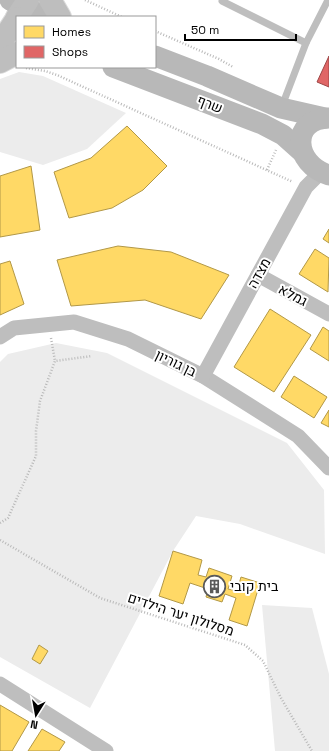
<svg xmlns="http://www.w3.org/2000/svg" width="329" height="751" font-family="'Space Grotesk',Heebo,sans-serif">
	<style>
		.green { fill: #ececec }
		.homes { fill: #ffd966; stroke: #b29847 }
		.shops { fill: #e06666; stroke: #9d4747 }
		.lines { fill: none; stroke-linecap: round; stroke-linejoin: round }
		.primary-casing { stroke: #dbdbdb; stroke-width: 24 }
		.path { stroke: #b9b9b9; stroke-width: 2.5; stroke-dasharray: 1 2; stroke-linecap: butt }
		.lane { stroke: #bebebe; stroke-width: 7 }
		.street { stroke: #bebebe; stroke-width: 15 }
		.secondary { stroke: #b8b8b8; stroke-width: 21 }
		.primary { stroke: #bebebe; stroke-width: 22 }
		.labels { text-anchor: middle; dominant-baseline: central; stroke-width: 4; stroke-linejoin: round; paint-order: stroke }
		.street-label { font-size: 14px; fill: #000; stroke: #fff }
		.poi-label { font-size: 14px; fill: #000; stroke: #fff; text-anchor: start }
	</style>
	<rect width="100%" height="100%" fill="#fff"/>
	<g class="green">
		<polygon points="19,72 43,76 126,113 87,149 43,165 0,152 0,79"/>
		<polygon points="56,343 107,353 287,443 324,490 325,554 240,524 196,516 173,551 90,708 0,657 0,362 8,354"/>
		<polygon points="262,605 312,608 329,674 329,751 275,751"/>
	</g>
	<g class="homes">
		<polygon points="127,126 167,166 143,190 112,208 69,218 54,172 91,158"/>
		<polygon points="31,166 40,230 0,237 0,176"/>
		<polygon points="329,229 329,243 323,239"/>
		<polygon points="118,246 171,252 229,275 201,319 145,300 71,306 57,260"/>
		<polygon points="315,249 329,258 328,292 299,274"/>
		<polygon points="10,261 24,304 0,315 0,264"/>
		<polygon points="270,309 311,335 274,392 234,367"/>
		<polygon points="323,327 329,331 329,361 310,349"/>
		<polygon points="294,376 327,397 314,418 281,397"/>
		<polygon points="329,410 329,427 321,423"/>
		<polygon points="173,551 202,560 198,575 206,577 209,568 232,576 228,589 237,591 241,577 260,583 247,626 229,620 236,598 225,594 222,602 206,597 208,589 190,583 183,604 159,596"/>
		<polygon points="39,645 48,651 40,664 32,659"/>
		<polygon points="0,705 29,722 12,751 0,751"/>
		<polygon points="42,729 65,742 59,751 28,751"/>
	</g>
	<polygon class="shops" points="329,56 329,87 317,82"/>
	<g class="lines">
		<defs>
			<g id="primary">
				<polyline points="50,0 60,17"/>
				<polyline points="17,17 28,0"/>
				<polyline points="0,44 17,18"/>
				<polyline points="0,62 17,53"/>
			</g>
		</defs>
		<use href="#primary" class="primary-casing"/>
		<g class="path">
			<polyline points="85,0 122,17"/>
			<polyline points="155,31 219,59 233,67"/>
			<polyline points="26,68 45,71 57,75 293,182"/>
			<polyline points="267,170 276,150"/>
			<polyline points="51,338 55,361"/>
			<polyline points="0,523 8,518 36,456 36,431 40,401 55,361 92,356"/>
			<polyline points="0,540 100,598 245,645 263,661 281,698 312,751"/>
		</g>
		<g class="lane">
			<polyline points="222,1 306,43"/>
			<polyline points="282,106 306,43 328,0"/>
		</g>
		<g class="street">
			<polyline points="258,275 329,314"/>
			<polyline points="0,337 14,328 74,322 128,339 203,376 298,436 329,468"/>
			<polyline points="203,376 306,187 321,172"/>
			<polyline points="0,684 106,751"/>
		</g>
		<g class="secondary">
			<polyline points="10,0 45,17"/>
			<polyline points="155,56 207,76 281,108 325,118"/>
			<polyline points="113,67 262,124 283,135 302,152"/>
			<path d="M329 118C290 119 293 164 329 175"/>
		</g>
		<use href="#primary" class="primary"/>
	</g>
	<defs>
		<symbol id="building-ring" viewBox="-11 -11 22 22"><circle r="9.5" fill="#fff" stroke="#595959" stroke-width="1.5"/><path d="M-4-6H4V6H1V3H-1V6H-4ZM-2.5-4.3h1.7v1.8h-1.7ZM.8-4.3h1.7v1.8H.8ZM-2.5-1h1.7V.8h-1.7ZM.8-1h1.7V.8H.8Z" fill="#595959"/></symbol>
	</defs>
	<g fill-rule="evenodd">
		<use href="#building-ring" x="202" y="574" width="25" height="25"/>
	</g>
	<g class="labels">
		<g class="street-label">
			<text transform="translate(210 104) rotate(21)">שרף</text>
			<text transform="translate(259 273) rotate(-61)">מצדה</text>
			<text transform="translate(293 295) rotate(28)">גמלא</text>
			<text transform="translate(176 363) rotate(26)">בן גוריון</text>
			<text transform="translate(181 614) rotate(18)">מסלולון יער הילדים</text>
		</g>
		<g class="poi-label">
			<text x="230" y="586">בית קובי</text>
		</g>
	</g>
	<rect x="16" y="16" width="140" height="52" fill="#ffffff" stroke="#999999"/>
	<rect x="24" y="26" width="20" height="12" fill="#ffd966" stroke="#999999"/>
	<text x="52" y="36" font-size="12" fill="#000000">Homes</text>
	<rect x="24" y="46" width="20" height="12" fill="#e06666" stroke="#999999"/>
	<text x="52" y="56" font-size="12" fill="#000000">Shops</text>
	<g transform="translate(36 715) rotate(191)" stroke="#ffffff" stroke-width="3" paint-order="stroke">
	<path d="M0-3L7 15L0 10L-7 15Z" fill="#000000"/>
	<text y="-6" font-size="11" font-weight="bold" text-anchor="middle" fill="#000000">N</text>
	</g>
	<path d="M185 34v6h111v-6" fill="none" stroke="#000000" stroke-width="2"/>
	<text x="191" y="34" font-size="12" fill="#000000" stroke="#ffffff" stroke-width="3" paint-order="stroke">50 m</text>
</svg>
